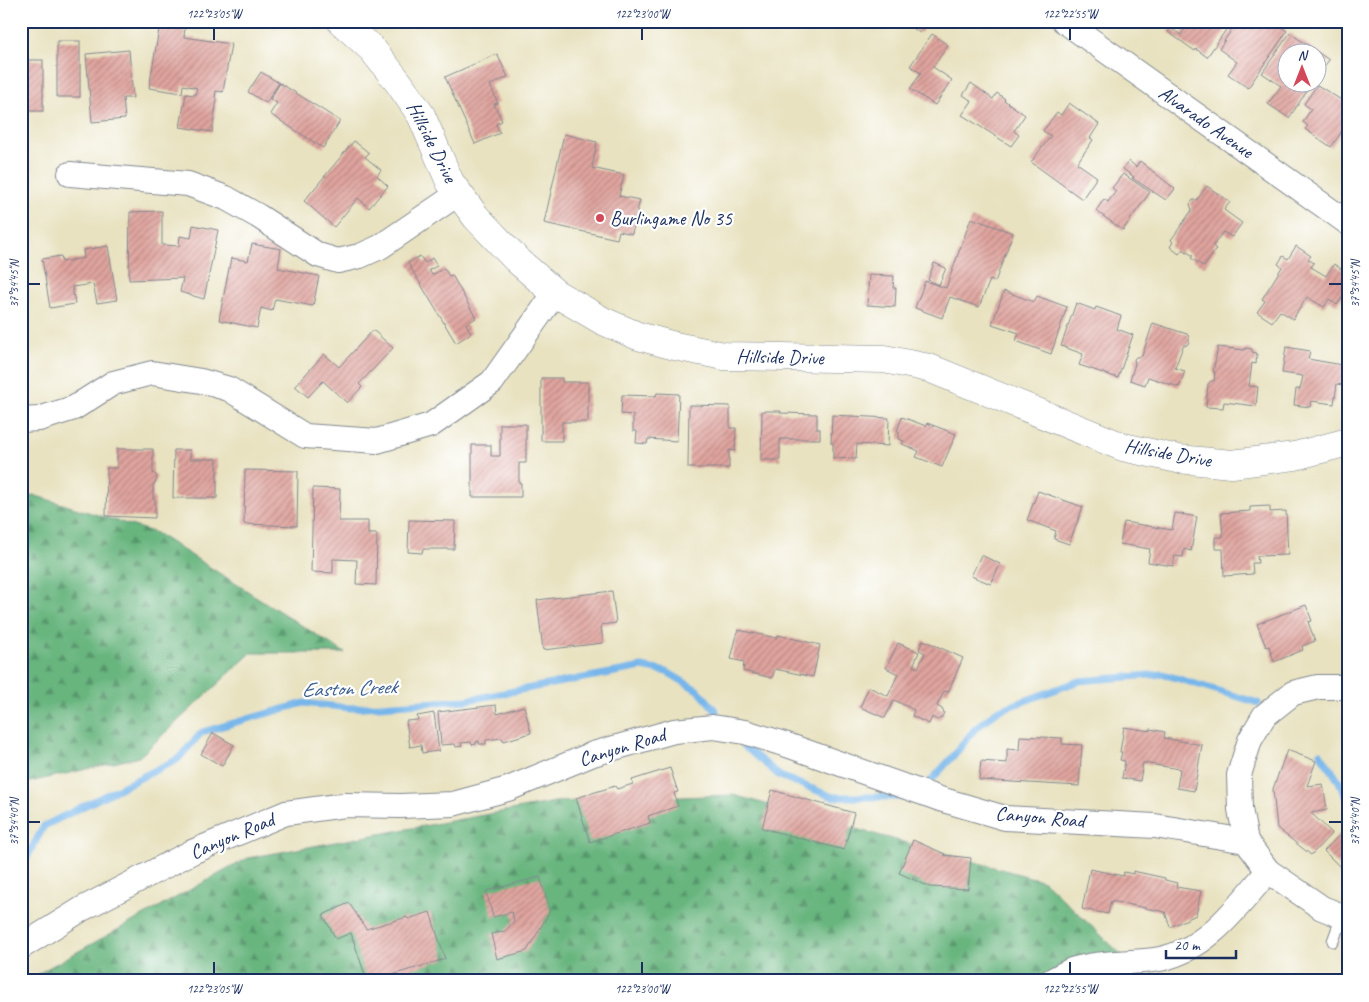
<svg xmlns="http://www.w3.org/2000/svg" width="1369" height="1002" font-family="Caveat,sans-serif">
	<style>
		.forest { fill: url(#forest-firs); stroke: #42726e }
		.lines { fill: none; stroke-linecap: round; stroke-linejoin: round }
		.stream { stroke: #77b6ea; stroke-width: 7 }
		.building { fill: url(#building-hatch) }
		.lane-casing { stroke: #82888f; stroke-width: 13 }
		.street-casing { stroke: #82888f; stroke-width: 26 }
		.secondary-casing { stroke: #82888f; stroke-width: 29 }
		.lane { stroke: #fff; stroke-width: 11 }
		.street { stroke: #fff; stroke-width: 24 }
		.secondary { stroke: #fff; stroke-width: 28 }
		.ticks { fill: none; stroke: #1b2f5e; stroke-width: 2 }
		.poi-dot { fill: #d1495b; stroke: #fff; stroke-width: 2 }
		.labels { text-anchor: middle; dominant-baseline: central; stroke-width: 4.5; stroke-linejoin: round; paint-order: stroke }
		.street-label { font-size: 20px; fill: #1b2f5e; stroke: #fff }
		.poi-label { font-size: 20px; fill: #1b2f5e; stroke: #fff; text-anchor: start }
		.water-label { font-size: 21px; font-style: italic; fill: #3b5e8f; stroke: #fff }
		.neatline { fill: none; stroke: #1b2f5e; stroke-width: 2 }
		.ticks-label { font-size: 12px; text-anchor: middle; fill: #1b2f5e }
	</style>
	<defs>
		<pattern id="forest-firs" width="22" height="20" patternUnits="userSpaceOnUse" patternTransform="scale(1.25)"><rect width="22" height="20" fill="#68b57e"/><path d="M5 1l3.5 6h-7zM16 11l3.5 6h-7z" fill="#55946a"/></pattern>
		<pattern id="building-hatch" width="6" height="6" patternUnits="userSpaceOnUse" patternTransform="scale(1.25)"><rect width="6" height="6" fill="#e0a49e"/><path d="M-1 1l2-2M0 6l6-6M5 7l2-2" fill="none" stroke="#b58684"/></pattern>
	</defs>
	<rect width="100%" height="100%" fill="#fff"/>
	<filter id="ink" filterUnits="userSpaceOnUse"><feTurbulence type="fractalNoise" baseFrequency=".02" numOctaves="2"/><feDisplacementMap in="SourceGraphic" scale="10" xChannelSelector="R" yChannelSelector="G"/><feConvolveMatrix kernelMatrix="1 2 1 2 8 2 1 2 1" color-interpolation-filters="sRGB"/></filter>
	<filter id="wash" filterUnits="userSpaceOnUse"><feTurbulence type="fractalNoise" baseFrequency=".0096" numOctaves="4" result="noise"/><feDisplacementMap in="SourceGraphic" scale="20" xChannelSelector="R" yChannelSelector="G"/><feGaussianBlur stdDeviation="1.12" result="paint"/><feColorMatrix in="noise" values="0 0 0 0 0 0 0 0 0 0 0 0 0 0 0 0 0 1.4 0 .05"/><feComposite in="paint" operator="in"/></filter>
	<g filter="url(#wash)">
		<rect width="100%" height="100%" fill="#e8e2c0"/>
		<g class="forest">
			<polygon points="33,495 156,533 345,653 251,653 139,757 21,784 21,501"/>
			<polygon points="733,795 1044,881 1149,981 31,981 39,973 248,858 555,802"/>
		</g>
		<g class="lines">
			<g class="stream">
				<polyline points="744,746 780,776 833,797 903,797"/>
				<polyline points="1320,753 1338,780 1348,800"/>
				<polyline points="927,785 956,753 974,730 997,711 1079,681 1163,674 1258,703"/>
				<polyline points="21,868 44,826 178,759 202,732 304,703 350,708 467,700 642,667 667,672 699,691 716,711"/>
			</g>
		</g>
		<g id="blocks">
			<g class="building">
				<polygon points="902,21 929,21 920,33"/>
				<polygon points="1155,21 1170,21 1165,28"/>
				<polygon points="1190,21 1232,21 1207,57 1196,49 1195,51 1168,32 1171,28 1181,35"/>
				<polygon points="1237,21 1273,21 1287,31 1248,88 1228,74 1237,62 1219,49"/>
				<polygon points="160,23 185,27 184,37 231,44 223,92 216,91 215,98 217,99 212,132 180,127 186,94 195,95 197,88 183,85 182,93 149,88"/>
				<polygon points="1290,33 1329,60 1316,78 1316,52 1286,52 1286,82 1313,82 1289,118 1268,104 1281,86 1262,73"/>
				<polygon points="932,34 948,45 933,67 952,80 935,105 910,89 921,73 910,66"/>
				<rect x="57" y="41" width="23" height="56"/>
				<polygon points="129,50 133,98 123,98 125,119 92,122 86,54"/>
				<polygon points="497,54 508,77 490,85 498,103 494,104 502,121 496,124 500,133 475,144 445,77"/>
				<rect x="21" y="60" width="22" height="51"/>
				<polygon points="261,72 279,83 266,103 248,92"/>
				<polygon points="280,83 340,121 323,148 270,114 277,103 270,99"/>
				<polygon points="971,83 993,99 997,93 1005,99 1004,100 1025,115 1014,131 1019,135 1011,146 962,115 972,101 963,95"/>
				<polygon points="1317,85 1348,104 1348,123 1331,147 1305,129 1308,126 1303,122 1311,109 1304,104"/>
				<polygon points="1069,103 1099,124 1090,138 1093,140 1077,163 1097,177 1082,199 1031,162 1051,136 1043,131 1057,112 1061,115"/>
				<polygon points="564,134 597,142 592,168 624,175 619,196 640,200 632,234 619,231 617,239 544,223"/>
				<polygon points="354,141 369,153 365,157 381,170 377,176 388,186 369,208 358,198 334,227 304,201"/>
				<polygon points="1129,161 1136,167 1140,161 1175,189 1166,200 1132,178 1134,177 1123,169"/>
				<polygon points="1123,174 1150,192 1123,230 1096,211 1104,199 1108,202 1116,191 1112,188"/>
				<polygon points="1207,186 1230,202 1224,210 1242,223 1232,237 1223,232 1213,246 1216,249 1204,267 1191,258 1193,256 1183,249 1179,254 1170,247 1173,242 1171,240 1192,210 1190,204 1193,200 1197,200"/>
				<polygon points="162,211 162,245 179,246 180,236 191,238 193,225 218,230 204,299 180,292 183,278 129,280 130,212"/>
				<polygon points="971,218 1013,233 995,282 990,280 979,307 950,297 942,318 915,308 925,281 946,288"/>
				<polygon points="252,244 281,249 278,268 319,276 313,306 275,299 272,311 261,308 257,328 219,320 231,258 248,261"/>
				<polygon points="108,246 117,300 97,303 93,284 72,287 75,304 50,308 42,259 61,256 62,262 84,258 83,250"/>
				<polygon points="1296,246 1311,256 1308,259 1314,263 1311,267 1326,276 1334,264 1348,274 1348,289 1337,305 1329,299 1324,307 1307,297 1293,319 1280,311 1272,322 1257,312 1265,301 1262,299 1282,267 1278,264 1283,256 1288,259"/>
				<polygon points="420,256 425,263 432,258 437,266 429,270 432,275 444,268 449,276 452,275 476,318 466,324 471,333 456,343 408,263"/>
				<polygon points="934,263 946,268 939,285 928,280"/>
				<polygon points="869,275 894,276 893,288 896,288 895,307 867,305"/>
				<polygon points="1004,291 1034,302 1037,296 1067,307 1051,354 1016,341 1019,333 992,324"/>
				<polygon points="1076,303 1095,310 1096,307 1121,316 1117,329 1133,335 1118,378 1079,365 1083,354 1061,346"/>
				<polygon points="1153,323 1187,334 1189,337 1189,342 1187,345 1183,346 1175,368 1185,371 1179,387 1148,377 1145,385 1130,380 1135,364 1134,359 1136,357 1142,356"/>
				<polygon points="373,330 393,348 359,384 362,387 347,403 323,381 308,397 295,386 324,354 339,367"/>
				<polygon points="1218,347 1245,350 1245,348 1252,349 1252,352 1257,353 1256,364 1252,363 1249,386 1258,387 1256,406 1224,402 1223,408 1206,407 1208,384 1211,381 1214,381 1215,372 1213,372"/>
				<polygon points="1286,347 1310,351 1308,359 1348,366 1348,386 1337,384 1334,404 1311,401 1310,407 1294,405 1296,389 1300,389 1303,376 1282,373"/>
				<polygon points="541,378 562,378 562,382 588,382 588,422 562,422 562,441 541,441"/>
				<polygon points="657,393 679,394 677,441 648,439 647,444 636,443 637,431 633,431 633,415 621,414 622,395 656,396"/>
				<polygon points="689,405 730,406 730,428 736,428 735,451 729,450 729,468 688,468"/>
				<polygon points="762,411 781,411 780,413 817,414 817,429 820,429 820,439 780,439 780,460 761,460"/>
				<polygon points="832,415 889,418 888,446 857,444 856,459 833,458 833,443 831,443"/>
				<polygon points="902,417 926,426 927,423 956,434 942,467 916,457 919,451 902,444 904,441 899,439 899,432 897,431"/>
				<polygon points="500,424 526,424 526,463 519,463 519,483 521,483 521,497 472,497 472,445 491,445 491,456 500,456"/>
				<polygon points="117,449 153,449 153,473 156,475 157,479 153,486 153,499 155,499 155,518 106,516 107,468 117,468"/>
				<polygon points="174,450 190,450 190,459 217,459 217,498 173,498"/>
				<polygon points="245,470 298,471 297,526 244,524"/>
				<polygon points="313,488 340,489 339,521 368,521 368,534 377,534 376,585 356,584 357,560 333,559 333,573 311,572"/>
				<polygon points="1038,491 1083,507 1069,544 1054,539 1056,531 1027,520"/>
				<polygon points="1270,506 1270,512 1286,511 1288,555 1257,556 1258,563 1252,563 1253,574 1224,576 1223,549 1215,549 1215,537 1223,537 1221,513 1250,511 1250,507"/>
				<polygon points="1175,513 1197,517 1191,551 1184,549 1183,557 1175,556 1173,566 1148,562 1150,549 1120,544 1124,522 1172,530"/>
				<polygon points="409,520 455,521 454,549 423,549 422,553 408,552"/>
				<polygon points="981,555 1000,564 991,584 971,576"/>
				<polygon points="612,591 616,623 601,625 603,643 543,650 537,600"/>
				<polygon points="1306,605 1312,621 1308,622 1315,641 1302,646 1303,650 1274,662 1269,646 1266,647 1257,624"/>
				<polygon points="738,630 777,638 778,635 820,645 813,677 775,669 772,678 743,671 744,662 731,659"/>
				<polygon points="923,640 963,658 948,692 944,691 937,706 942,709 944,713 941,718 937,720 932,717 929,724 912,716 914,710 894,700 885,718 860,707 869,687 888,696 898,674 886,668 898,643 919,652 913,666 918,668 925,653 919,650"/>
				<polygon points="496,705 497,714 524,706 531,733 504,741 502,738 486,740 486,744 479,744 479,741 476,742 476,744 472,745 471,742 461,743 462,746 456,747 455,744 441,745 438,712"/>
				<polygon points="434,713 439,751 422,753 421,745 410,747 406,721 418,720 417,716"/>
				<polygon points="1124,727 1150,731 1150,729 1165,732 1164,738 1202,745 1194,791 1177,788 1180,769 1143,763 1140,781 1122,778 1125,761 1120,760 1122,752 1120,752"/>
				<polygon points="213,733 234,745 222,766 201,754"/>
				<polygon points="1020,736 1062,738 1062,744 1082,745 1079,786 979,780 981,761 1007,763 1007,749 1019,750"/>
				<polygon points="1287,750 1316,761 1307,786 1323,784 1327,810 1311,813 1332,833 1311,855 1277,828 1273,789"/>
				<polygon points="670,768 678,792 674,793 678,806 648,816 650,823 590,842 576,798 615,786 617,789 633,784 632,780"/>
				<polygon points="772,790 854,813 844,850 762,828"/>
				<polygon points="1340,834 1348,841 1348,875 1324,851"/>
				<polygon points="913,840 945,854 944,855 971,858 968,889 930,887 899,873"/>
				<polygon points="1090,869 1123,876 1124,872 1133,874 1133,871 1165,878 1165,880 1177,883 1176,887 1201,891 1196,915 1170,927 1165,912 1111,901 1108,914 1082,909"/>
				<polygon points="540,877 550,911 527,951 497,959 491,934 505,931 514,921 512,912 493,917 486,891"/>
				<polygon points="349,903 366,929 407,917 408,919 430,912 445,959 372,981 367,981 351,933 336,939 323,915"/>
			</g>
		</g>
	</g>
	<g filter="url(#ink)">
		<use href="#blocks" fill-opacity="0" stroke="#82888f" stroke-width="1"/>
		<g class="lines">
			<defs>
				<polyline id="lane" points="1333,941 1342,916"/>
				<g id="street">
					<polyline points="1064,21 1348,223"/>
					<polyline points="70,174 188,184 226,198 258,216 318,255 338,261 360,256 380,247 459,193"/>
					<polyline points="21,420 39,419 74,408 113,383 152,373 201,381 229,389 305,436 377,441 431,425 492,382 555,293"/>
					<polyline points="1348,687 1318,687 1293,693 1264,716 1250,740 1239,775 1240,809 1246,841 1268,871 1322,908 1342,916 1348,921"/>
					<polyline points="21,947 82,909 192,852 286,813 345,805 400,806 453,804 508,789 593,754 674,731 713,727 745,732 787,745 940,799 1005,818 1155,826 1246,841"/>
					<path d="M1051 981C1058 977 1065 973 1072 970 1100 961 1130 964 1160 959 1208 949 1238 906 1268 871"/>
				</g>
				<polyline id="secondary" points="341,21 372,49 399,83 421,115 450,182 476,217 516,259 555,293 603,321 638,336 675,346 724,356 884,359 929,368 1123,447 1178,459 1232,464 1295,456 1348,442"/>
			</defs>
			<use href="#lane" class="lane-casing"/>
			<use href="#street" class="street-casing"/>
			<use href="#secondary" class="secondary-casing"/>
			<use href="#lane" class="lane"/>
			<use href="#street" class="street"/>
			<use href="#secondary" class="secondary"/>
		</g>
	</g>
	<path class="ticks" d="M214 28V40M642 28V40M1070 28V40M28 284H40M1329 284H1342M28 822H40M1329 822H1342M214 962V974M642 962V974M1070 962V974"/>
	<circle class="poi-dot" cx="600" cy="218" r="5"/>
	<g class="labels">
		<g class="street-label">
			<text transform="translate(1206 122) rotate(35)">Alvarado Avenue</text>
			<text transform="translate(432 142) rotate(63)">Hillside Drive</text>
			<text transform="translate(780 357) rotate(1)">Hillside Drive</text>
			<text transform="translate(1168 453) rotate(10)">Hillside Drive</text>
			<text transform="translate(622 747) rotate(-17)">Canyon Road</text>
			<text transform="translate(1040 817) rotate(5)">Canyon Road</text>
			<text transform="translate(232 836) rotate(-23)">Canyon Road</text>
		</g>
		<g class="poi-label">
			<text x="610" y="218">Burlingame No 35</text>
		</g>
		<g class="water-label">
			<text transform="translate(349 688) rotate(-2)">Easton Creek</text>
		</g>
	</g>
	<rect width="1369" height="1002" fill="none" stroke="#fff" stroke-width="55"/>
	<g transform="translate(1302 68)"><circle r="24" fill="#ffffff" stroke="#a4acbf"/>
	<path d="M0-4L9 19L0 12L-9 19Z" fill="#d1495b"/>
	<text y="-8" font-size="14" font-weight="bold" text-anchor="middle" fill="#1b2f5e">N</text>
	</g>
	<path d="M1166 950v8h70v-8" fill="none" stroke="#1b2f5e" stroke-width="2.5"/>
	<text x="1174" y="950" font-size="15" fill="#1b2f5e" stroke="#ffffff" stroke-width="4" paint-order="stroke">20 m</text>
	<rect x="28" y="28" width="1314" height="946" class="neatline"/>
	<g class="ticks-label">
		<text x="214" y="18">122°23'05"W</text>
		<text x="642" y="18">122°23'00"W</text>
		<text x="1070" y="18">122°22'55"W</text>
		<text transform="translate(14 284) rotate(-90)" y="4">37°34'45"N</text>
		<text transform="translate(1355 284) rotate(-90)" y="4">37°34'45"N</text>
		<text transform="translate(14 822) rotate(-90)" y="4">37°34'40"N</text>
		<text transform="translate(1355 822) rotate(-90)" y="4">37°34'40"N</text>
		<text x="214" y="993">122°23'05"W</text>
		<text x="642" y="993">122°23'00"W</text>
		<text x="1070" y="993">122°22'55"W</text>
	</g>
</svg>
